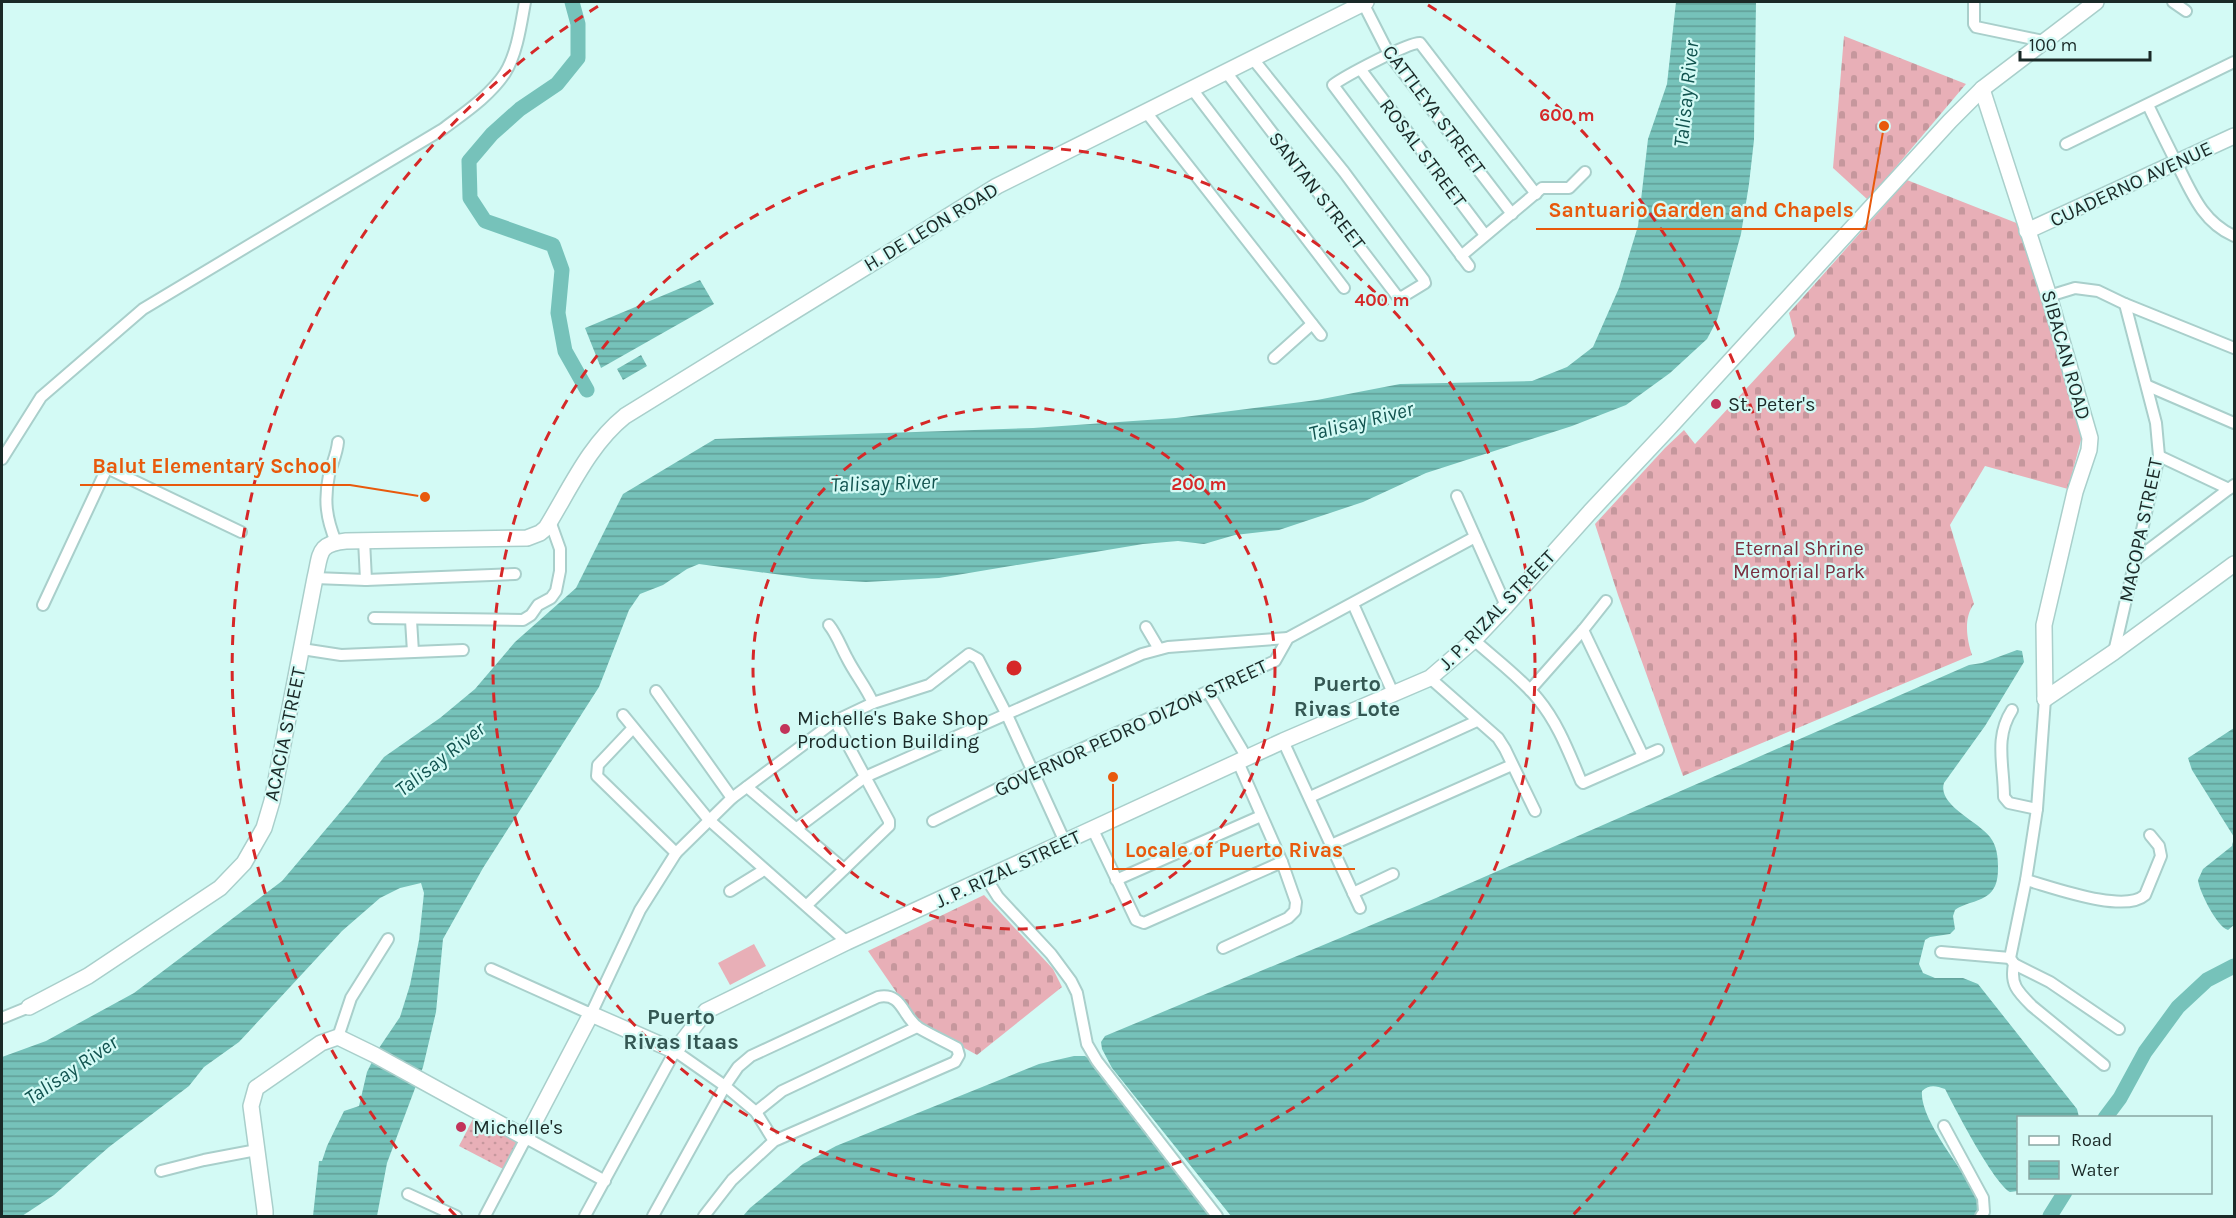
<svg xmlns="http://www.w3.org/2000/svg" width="2236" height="1218" font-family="Karla,sans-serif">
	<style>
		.green { fill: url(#green-dots) }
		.cemetery { fill: url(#cemetery-stones) }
		.pitch { fill: #e8afb7 }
		.water { fill: url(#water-rules) }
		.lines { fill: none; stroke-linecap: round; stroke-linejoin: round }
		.river { stroke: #76c2ba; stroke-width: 15 }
		.street-casing { stroke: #a9cfcb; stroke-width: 14 }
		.secondary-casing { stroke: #a9cfcb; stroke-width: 18 }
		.street { stroke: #fff; stroke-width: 10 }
		.secondary { stroke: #fff; stroke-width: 15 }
		.ring { fill: none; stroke: #d62828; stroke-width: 3; stroke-dasharray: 10 8 }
		.poi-dot { fill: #c2335a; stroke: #d3faf5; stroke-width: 2 }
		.labels { text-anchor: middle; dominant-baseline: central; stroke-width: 4.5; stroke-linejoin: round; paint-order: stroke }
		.street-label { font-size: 20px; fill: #1a2927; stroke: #d3faf5 }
		.poi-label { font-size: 20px; fill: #1a2927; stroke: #d3faf5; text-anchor: start }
		.park-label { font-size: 20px; fill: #792e3f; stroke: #d3faf5 }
		.water-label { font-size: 21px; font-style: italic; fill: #11534f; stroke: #d3faf5 }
		.quarter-label { font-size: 22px; font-weight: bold; fill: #345753; stroke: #d3faf5 }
		.centre { fill: #d62828; stroke: #d3faf5; stroke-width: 3 }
		.ring-label { font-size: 18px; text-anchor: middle; font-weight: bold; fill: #d62828; stroke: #d3faf5; stroke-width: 4.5; stroke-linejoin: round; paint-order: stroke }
		.leader { fill: none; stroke: #e8590c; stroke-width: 2 }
		.callout-dot { fill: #e8590c; stroke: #d3faf5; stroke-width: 2 }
		.callout-label { font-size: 21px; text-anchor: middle; font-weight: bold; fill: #e8590c; stroke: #d3faf5; stroke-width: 4.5; stroke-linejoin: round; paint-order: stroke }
	</style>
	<defs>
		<pattern id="green-dots" width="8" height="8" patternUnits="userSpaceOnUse" patternTransform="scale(1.5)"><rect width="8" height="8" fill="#e8afb7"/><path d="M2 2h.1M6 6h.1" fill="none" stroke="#c6979d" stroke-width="1.8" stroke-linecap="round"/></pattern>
		<pattern id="cemetery-stones" width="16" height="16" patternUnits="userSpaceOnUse" patternTransform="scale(1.5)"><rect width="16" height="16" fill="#e8afb7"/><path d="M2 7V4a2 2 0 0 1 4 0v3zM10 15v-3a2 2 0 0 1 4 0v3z" fill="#c6979d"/></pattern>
		<pattern id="water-rules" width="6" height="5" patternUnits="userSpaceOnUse" patternTransform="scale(1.5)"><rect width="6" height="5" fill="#76c2ba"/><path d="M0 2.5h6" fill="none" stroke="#609e97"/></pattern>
	</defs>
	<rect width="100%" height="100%" fill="#d3faf5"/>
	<polygon class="green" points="475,1115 523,1140 507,1171 459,1146"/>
	<g class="cemetery">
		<polygon points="1844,36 1966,84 1868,200 1833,168"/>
		<path d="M1907 180 2019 224 2081 430V440L2068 489 1985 466 1950 525 1974 604C1963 618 1967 640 1972 655L1683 776 1618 595 1595 524 1665 448 1684 430 1695 444 1795 336 1789 313Z"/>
		<polygon points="984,895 1053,969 1062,987 977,1055 917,1022 868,951"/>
	</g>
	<polygon class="pitch" points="754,944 766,966 730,985 718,963"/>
	<g class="water">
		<polygon points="1676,2 1756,2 1754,140 1749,184 1741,234 1717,320 1707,339 1670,373 1626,405 1572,426 1426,473 1363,502 1279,530 1235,535 1204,544 1178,541 1143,544 939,578 866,582 812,579 699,564 687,569 663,585 640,594 629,610 599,687 483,868 443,939 436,1012 423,1067 387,1163 377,1216 313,1216 319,1161 322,1161 327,1146 344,1111 359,1106 367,1072 379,1048 400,1017 410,985 419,940 424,893 421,883 400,888 380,898 342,931 239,1042 204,1067 189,1086 109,1147 54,1195 22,1216 2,1216 2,1057 46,1041 134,993 282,881 349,802 384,757 440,718 475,689 515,642 576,588 623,494 715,439 1033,428 1176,418 1317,400 1400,384 1532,381 1567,367 1593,347 1619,288 1638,226 1648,139 1667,84"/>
		<polygon points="700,280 714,304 601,368 585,328"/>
		<polygon points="641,355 647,366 623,380 617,369"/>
		<path d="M2017 650 2022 651 2024 662 1985 726 1944 783C1937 805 1978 821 1990 837 1997 846 1998 857 1998 868 1998 876 1997 885 1992 891 1983 902 1966 902 1955 910L1953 916 1955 929 1950 934 1930 937 1925 940 1919 964 1923 973 1935 978H1963L1978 984 2077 1109 2079 1117 2018 1118V1191L2010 1192C1993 1182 1956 1110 1945 1089 1936 1086 1930 1084 1922 1091 1919 1119 1964 1171 1978 1197L1979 1205 1976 1216H1231L1112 1068 1102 1049 1101 1042 1105 1036 1436 898 1969 665 1982 663Z"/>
		<path d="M2234 728V925L2228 930C2217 927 2199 891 2198 880L2203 869 2232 846 2234 837 2192 770 2188 758Z"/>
		<polygon points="1074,1056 1085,1056 1094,1063 1209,1216 743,1216 750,1208 803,1164 836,1146 1039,1064"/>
	</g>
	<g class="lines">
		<g class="river">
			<polyline points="572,2 578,24 578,58 557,84 520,109 492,134 469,161 470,198 485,221 553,245 562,270 558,313 565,351 587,390"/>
			<polyline points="2105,1118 2120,1098 2145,1052 2178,1007 2207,980 2234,966"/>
			<polyline points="2050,1216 2065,1192"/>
		</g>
		<defs>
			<g id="street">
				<polyline points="1974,2 1974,24 1976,27 2043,41"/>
				<polyline points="2173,2 2186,11"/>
				<polyline points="1363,3 1389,54 1512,214"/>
				<polyline points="1361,70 1485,235"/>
				<polyline points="1226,72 1397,296 1402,297 1425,283 1424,280 1344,172 1253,59"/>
				<polyline points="1192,89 1344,288"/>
				<path d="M2148 105C2157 124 2166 142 2175 160 2191 191 2201 221 2234 236"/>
				<polyline points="1146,112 1321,335"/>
				<polyline points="2066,144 2234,62"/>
				<polyline points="1461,256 1542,188 1569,188 1585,172"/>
				<path d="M1469 266 1333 85C1345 76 1409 42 1420 43L1536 194"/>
				<polyline points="2049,296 2075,288 2098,291 2125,304 2234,348"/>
				<polyline points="1274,358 1312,324"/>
				<polyline points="2148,386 2234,423"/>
				<polyline points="2159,456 2229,489"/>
				<path d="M2 459 41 397 143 309 443 129C464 113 490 96 505 73 517 54 521 24 525 2"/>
				<polyline points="1457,496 1506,606"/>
				<polyline points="364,540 366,580"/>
				<path d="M336 542C326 518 324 500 329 475 332 463 337 454 338 442"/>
				<polyline points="2135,560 2234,485"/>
				<polyline points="315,578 366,580 515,574"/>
				<polyline points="1353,604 1393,693"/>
				<polyline points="43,605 107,468 241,532"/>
				<polyline points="374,618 523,620 531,615 538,605 551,598 556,591 560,571 560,549 550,521"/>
				<polyline points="411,620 413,652"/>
				<path d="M829 625C837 635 841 647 847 658 855 674 866 687 873 703"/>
				<polyline points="1146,627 1159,649"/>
				<polyline points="1583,630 1643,756"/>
				<path d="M1474 640C1495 659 1520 677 1538 699 1558 723 1569 753 1581 781L1583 783 1658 750"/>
				<polyline points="302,649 341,655 463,650"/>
				<polyline points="2114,652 2159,456 2156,423 2125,304"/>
				<polyline points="1430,678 1498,738 1505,749 1535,811"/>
				<polyline points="1530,690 1583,630 1606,601"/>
				<polyline points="656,691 732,798"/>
				<polyline points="1208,692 1247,758"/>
				<path d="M2045 699 2037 809 2026 880 2010 958 2014 964C2010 984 2017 991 2032 1006L2104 1065"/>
				<path d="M2012 710C1994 738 2004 765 2004 797L2009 803 2037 809"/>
				<polyline points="623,715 709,820 847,942"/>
				<polyline points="633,728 598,765 597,776 676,853"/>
				<polyline points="1283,741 1360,908"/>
				<polyline points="747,787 844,869"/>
				<polyline points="1310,797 1477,721"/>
				<polyline points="933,821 1033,771 1275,661 1288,638 1475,537"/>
				<polyline points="797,828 865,777 1142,654 1168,647 1288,638"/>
				<polyline points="1093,830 1136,920 1144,923 1282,862"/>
				<polyline points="1331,845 1512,765"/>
				<polyline points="986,878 998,897 1051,954 1071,981 1077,993 1087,1044 1097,1061 1217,1216"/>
				<polyline points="1116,880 1261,816"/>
				<path d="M2026 880C2052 887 2124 914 2145 895L2161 856 2159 846 2150 835"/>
				<polyline points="730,891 764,870"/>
				<polyline points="1353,893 1393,874"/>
				<polyline points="807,905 889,826 889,821 835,721"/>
				<polyline points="1223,948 1288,918 1295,911 1296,902 1282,862 1238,762"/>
				<polyline points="1941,952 2010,958"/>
				<polyline points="2014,964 2050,982 2119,1029"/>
				<polyline points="491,969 591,1014 640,910 676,853 732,798 835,721 873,703 929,685 969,654 978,659 1007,715 1065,842"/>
				<polyline points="2,1018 29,1007"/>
				<polyline points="338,1037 351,998 388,939"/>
				<polyline points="756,1112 782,1091 917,1027"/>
				<polyline points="1944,1126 1983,1198 1984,1212 1981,1216"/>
				<polyline points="161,1171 204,1160 257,1150"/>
				<polyline points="408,1194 456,1216"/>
				<polyline points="485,1216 526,1138 605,1181"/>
				<polyline points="585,1216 675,1051 725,1086 653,1216"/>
				<path d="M704 1216 732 1180 774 1141 955 1062 959 1055 957 1048C944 1041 931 1035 919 1028 902 1017 903 992 878 997L751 1056 738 1067 725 1086 756 1112 774 1141"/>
			</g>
			<g id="secondary">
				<polyline points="1982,89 2049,296 2090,438 2089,450 2075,492 2044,625 2045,699"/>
				<polyline points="2027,231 2234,136"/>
				<polyline points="2045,699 2114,652 2234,564"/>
				<path d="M29 1007 88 976 220 888 244 863 264 828 272 801 315 578C321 553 317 544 346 541L527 538 540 533 546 528C570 489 589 445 625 416L997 186 1366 2"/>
				<polyline points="265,1216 265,1211 251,1106 256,1088 321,1043 338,1037 375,1055 526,1138 591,1014 675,1051 706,1011 847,942 1283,741 1430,678 1474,640 1506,606 1590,512 1668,429 1950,121 1982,89 2096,2"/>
			</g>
		</defs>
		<use href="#street" class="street-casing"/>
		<use href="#secondary" class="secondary-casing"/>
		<use href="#street" class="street"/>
		<use href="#secondary" class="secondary"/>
	</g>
	<g class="ring">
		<circle cx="1014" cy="668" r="261"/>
		<circle cx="1014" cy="668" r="521"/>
		<path d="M456 1216A782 782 0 0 1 600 5M1428 5A782 782 0 0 1 1572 1216"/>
	</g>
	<g class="poi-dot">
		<circle cx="1716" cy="404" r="6"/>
		<circle cx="785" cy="729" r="6"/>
		<circle cx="461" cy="1127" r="6"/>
	</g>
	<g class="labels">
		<g class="street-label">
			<text transform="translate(1434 110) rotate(53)">CATTLEYA STREET</text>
			<text transform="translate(1423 153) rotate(53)">ROSAL STREET</text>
			<text transform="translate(2131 184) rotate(-25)">CUADERNO AVENUE</text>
			<text transform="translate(1317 191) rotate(52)">SANTAN STREET</text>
			<text transform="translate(931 227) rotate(-31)">H. DE LEON ROAD</text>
			<text transform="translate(2066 355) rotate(74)">SIBACAN ROAD</text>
			<text transform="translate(2141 530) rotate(-78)">MACOPA STREET</text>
			<text transform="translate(1497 610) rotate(-46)">J. P. RIZAL STREET</text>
			<text transform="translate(1131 728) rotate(-25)">GOVERNOR PEDRO DIZON STREET</text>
			<text transform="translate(285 734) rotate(-78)">ACACIA STREET</text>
			<text transform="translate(1008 869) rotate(-25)">J. P. RIZAL STREET</text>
		</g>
		<g class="poi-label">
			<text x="1728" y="404">St. Peter's</text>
			<text x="797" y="718">Michelle's Bake Shop<tspan x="797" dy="23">Production Building</tspan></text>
			<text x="473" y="1127">Michelle's</text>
		</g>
		<g class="park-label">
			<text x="1799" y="548">Eternal Shrine<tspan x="1799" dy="23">Memorial Park</tspan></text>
		</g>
		<g class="water-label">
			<text transform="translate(1686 94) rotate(-84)">Talisay River</text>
			<text transform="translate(1361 421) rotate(-14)">Talisay River</text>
			<text transform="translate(884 483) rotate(-2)">Talisay River</text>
			<text transform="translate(440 759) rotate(-38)">Talisay River</text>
			<text transform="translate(71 1070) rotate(-34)">Talisay River</text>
		</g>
		<g class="quarter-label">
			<text x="1347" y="684">Puerto<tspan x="1347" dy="25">Rivas Lote</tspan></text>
			<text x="681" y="1017">Puerto<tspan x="681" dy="25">Rivas Itaas</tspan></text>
		</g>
	</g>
	<circle cx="1014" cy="668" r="9" class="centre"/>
	<g class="ring-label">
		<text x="1567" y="121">600 m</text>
		<text x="1382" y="306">400 m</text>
		<text x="1199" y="490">200 m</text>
	</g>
	<path class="leader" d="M1884 126L1866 229H1536M425 497L350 485H80M1113 777L1113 869H1355"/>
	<g class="callout-dot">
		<circle cx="1884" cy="126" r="6"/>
		<circle cx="425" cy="497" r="6"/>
		<circle cx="1113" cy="777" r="6"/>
	</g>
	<g class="callout-label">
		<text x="1701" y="217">Santuario Garden and Chapels</text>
		<text x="215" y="473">Balut Elementary School</text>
		<text x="1234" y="857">Locale of Puerto Rivas</text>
	</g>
	<rect width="2236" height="1218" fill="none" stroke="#1a2927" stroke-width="6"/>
	<rect x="2017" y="1116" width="195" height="78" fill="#d3faf5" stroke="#89a6a3" stroke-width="1.5"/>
	<rect x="2029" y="1136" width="30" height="9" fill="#ffffff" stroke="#89a6a3" stroke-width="1.5"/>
	<text x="2071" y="1146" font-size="18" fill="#1a2927">Road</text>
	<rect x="2029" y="1161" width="30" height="18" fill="url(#water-rules)" stroke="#89a6a3" stroke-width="1.5"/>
	<text x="2071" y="1176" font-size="18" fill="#1a2927">Water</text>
	<path d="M2020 51v9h130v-9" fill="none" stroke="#1a2927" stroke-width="3"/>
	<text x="2029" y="51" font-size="18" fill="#1a2927" stroke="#d3faf5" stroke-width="4.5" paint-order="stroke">100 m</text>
</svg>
